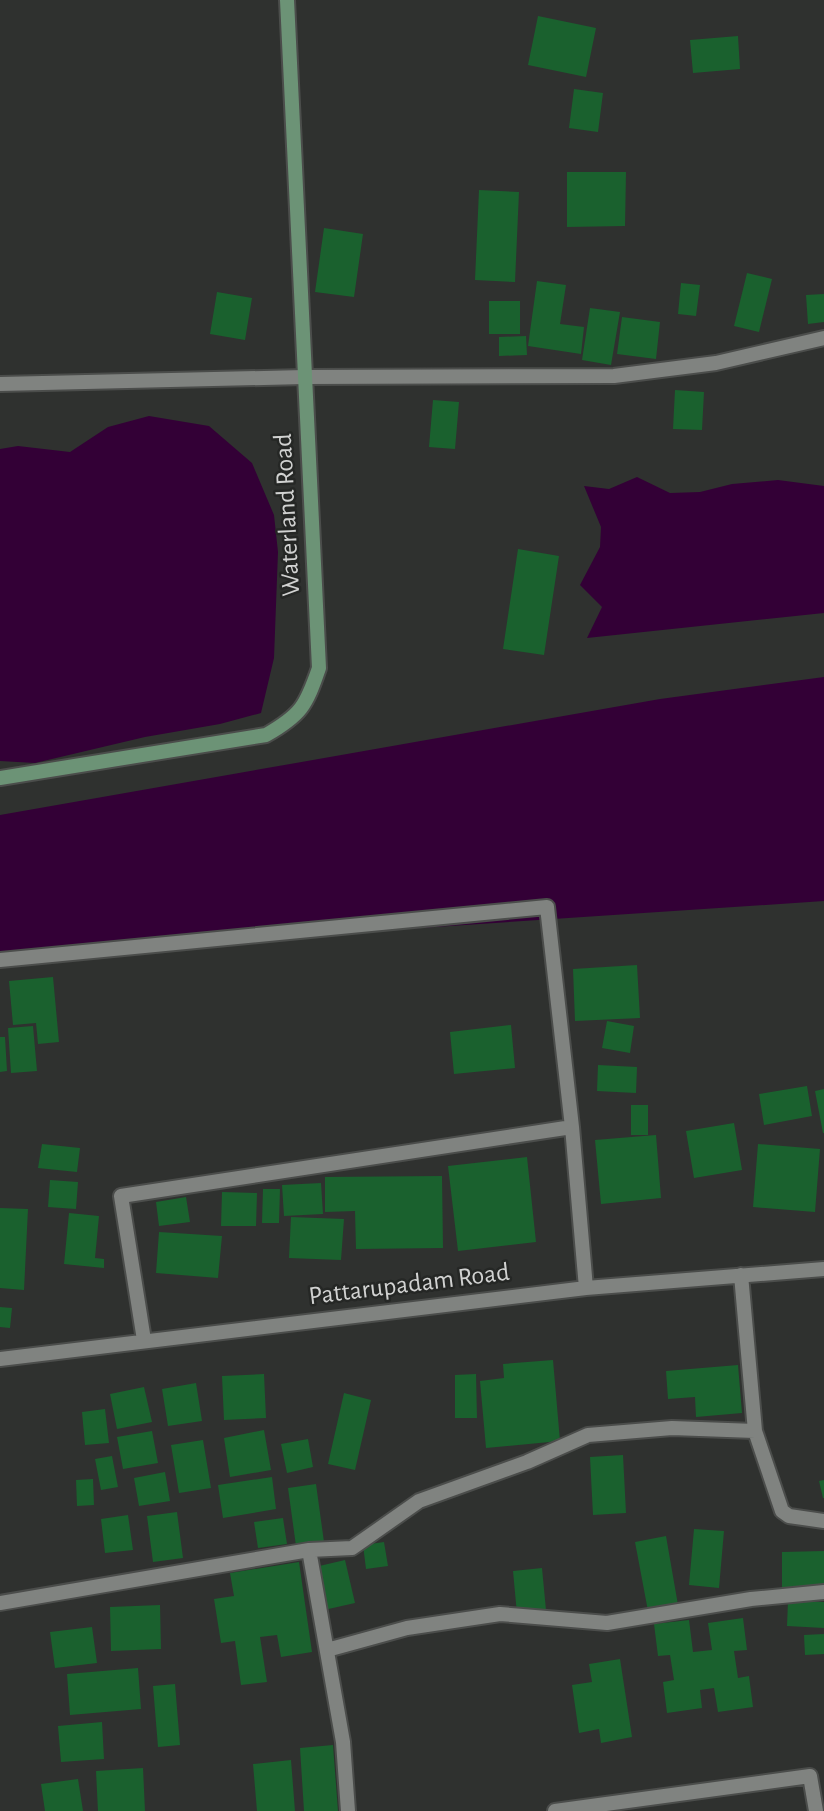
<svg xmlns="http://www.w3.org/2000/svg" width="824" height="1811" font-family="'Alegreya Sans',sans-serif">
<rect width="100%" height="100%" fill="#2f312f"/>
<path fill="#330036" d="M149,416L209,426L252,463L274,515L278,552L274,658L261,713L220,724L145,737L35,763L0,761V449L18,446L70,452L108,427Z
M637,477L670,493L700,492L732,484L778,480L824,486V613L587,638L602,607L580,585L600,547L601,527L584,486L609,489Z
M824,677V901L0,956V815L660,699Z"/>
<path fill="#1a612e" d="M538,16L596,28L586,77L528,65Z
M738,36L740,69L693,73L690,40Z
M574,89L603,93L598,132L569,128Z
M567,172H626L625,226L567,227Z
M479,190L519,192L515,282L475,280Z
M324,228L363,234L354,297L315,292Z
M747,273L772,279L759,332L734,326Z
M537,281L566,285L560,324L584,327L581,354L528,346Z
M681,283L700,285L696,316L678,314Z
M217,292L252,298L245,340L210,334Z
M824,294V322L808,324L806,295Z
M489,301H520V334H489Z
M590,308L620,312L611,365L582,360Z
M622,317L660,322L656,359L617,354Z
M526,336L527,355L499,356V337Z
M675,390L704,392L702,430L673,429Z
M433,400L459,402L455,449L429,447Z
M518,549L559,556L544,655L503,649Z
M637,965L640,1018L575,1021L573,969Z
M53,977L59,1042L38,1044L36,1023L13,1025L9,981Z
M607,1021L634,1026L630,1053L602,1048Z
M511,1025L515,1068L454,1074L450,1032Z
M33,1026L37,1071L11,1073L8,1028Z
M0,1037H5L7,1071L0,1072Z
M598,1065L637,1067L636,1093L597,1091Z
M807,1086L812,1116L764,1125L759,1094Z
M824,1089V1133H823L815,1091Z
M631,1105H648V1135H631Z
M734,1123L742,1170L694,1178L686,1131Z
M656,1135L661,1198L601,1204L595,1140Z
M42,1144L80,1148L77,1172L38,1168Z
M758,1144L820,1149L815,1212L753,1207Z
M527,1157L536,1242L458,1251L448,1166Z
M442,1176L443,1248L356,1249L355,1211L325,1212V1177Z
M50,1180L78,1182L76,1209L48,1207Z
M321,1183L323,1214L284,1216L282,1185Z
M263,1189H280L279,1223H262Z
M222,1192L257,1193L256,1226H221Z
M186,1197L190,1222L159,1226L156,1202Z
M0,1208L28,1209L24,1290L0,1288Z
M69,1213L99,1216L95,1258L104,1259V1268L64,1264Z
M291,1217L344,1219L341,1260L289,1258Z
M159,1232L222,1236L218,1278L156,1273Z
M0,1307L12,1308L10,1328L0,1327Z
M553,1360L560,1441L486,1448L480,1381L504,1378L503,1364Z
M738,1365L742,1413L696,1417L695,1397L668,1399L666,1371Z
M264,1374L266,1418L224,1420L222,1376Z
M476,1374L477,1418H455V1375Z
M196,1383L202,1421L168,1426L162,1389Z
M144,1387L152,1422L117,1429L110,1394Z
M344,1393L371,1400L355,1470L328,1464Z
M105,1409L109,1443L85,1445L82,1412Z
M264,1430L271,1470L230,1477L224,1438Z
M152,1431L158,1463L123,1469L117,1437Z
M308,1439L313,1467L287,1473L281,1444Z
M203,1440L211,1488L179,1493L171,1445Z
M623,1455L626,1513L593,1515L590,1457Z
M112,1456L118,1487L101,1490L95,1459Z
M165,1472L170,1501L139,1506L134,1478Z
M272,1477L276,1509L223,1518L218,1485Z
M93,1479L94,1505L77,1506L76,1480Z
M824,1480V1498H823L819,1481Z
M316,1484L324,1542L296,1546L288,1488Z
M177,1512L183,1558L153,1562L147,1516Z
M128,1515L133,1550L105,1553L101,1519Z
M283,1518L287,1544L258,1548L254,1522Z
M694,1529L724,1531L719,1588L689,1585Z
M666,1536L678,1605L648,1611L635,1542Z
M384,1542L388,1566L366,1569L363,1545Z
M824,1551V1587L782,1588V1552Z
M345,1560L355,1603L324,1610L315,1567Z
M299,1562L312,1652L281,1657L277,1635L260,1637L267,1682L241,1685L235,1641L221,1643L214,1599L234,1596L230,1573Z
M542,1568L546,1610L517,1614L513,1571Z
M788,1601L824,1602V1628L787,1626Z
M160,1605L161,1649L111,1651L110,1607Z
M743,1618L747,1650L734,1651L738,1678L749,1676L753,1707L718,1712L714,1688L700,1690L702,1708L667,1713L663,1682L674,1680L670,1655L658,1656L654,1624L689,1620L693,1652L712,1650L708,1623Z
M92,1627L97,1663L55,1668L50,1632Z
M824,1634V1654L805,1655L804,1635Z
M620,1659L632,1737L601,1743L599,1729L579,1733L572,1685L592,1682L589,1664Z
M138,1668L141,1709L70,1715L67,1674Z
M175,1684L180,1745L158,1747L153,1686Z
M102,1722L104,1759L61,1762L58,1726Z
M333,1745L338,1811H304L300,1748Z
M291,1760L295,1811H257L253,1764Z
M143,1768L145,1811H98L96,1771Z
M78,1779L83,1811H45L41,1784Z"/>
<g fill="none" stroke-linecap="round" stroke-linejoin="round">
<defs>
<path id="minor" d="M0,384L304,377L614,376L716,363L824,338
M0,960L547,907L572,1127L586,1288
M741,1275L755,1431L782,1511L789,1516L824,1521
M144,1340L121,1196L572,1127
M0,1359L586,1288L824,1269
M309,1550L352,1548L419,1501L527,1462L588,1435L672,1428L755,1431
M0,1603L309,1550L343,1742L348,1811
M327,1650L407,1628L500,1614L607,1623L751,1599L824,1592
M555,1811L810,1776L816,1811"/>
<path id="secondary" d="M0,778L266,735C301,715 306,706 319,668L287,0"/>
</defs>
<use href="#minor" stroke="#4b4d4b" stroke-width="18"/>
<use href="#secondary" stroke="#4b4d4b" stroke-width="18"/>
<use href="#minor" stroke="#808380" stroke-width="14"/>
<use href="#secondary" stroke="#6c9376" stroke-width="14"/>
</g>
<g text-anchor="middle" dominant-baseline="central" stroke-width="5" stroke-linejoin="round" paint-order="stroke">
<g font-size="26" fill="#d1d2d1" stroke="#252725">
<text transform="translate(287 515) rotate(-93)">Waterland Road</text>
<text transform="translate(409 1284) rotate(-7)">Pattarupadam Road</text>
</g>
</g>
</svg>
